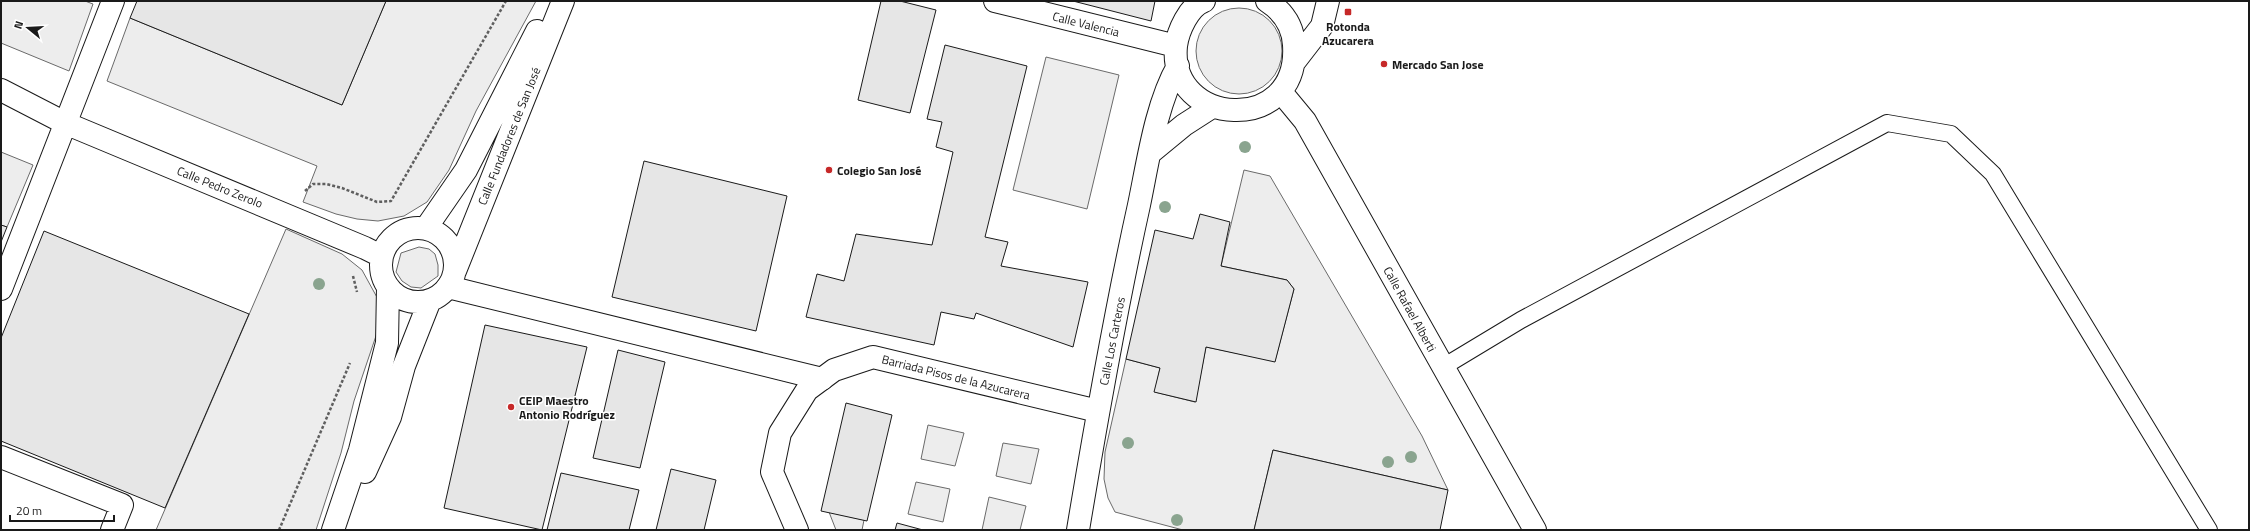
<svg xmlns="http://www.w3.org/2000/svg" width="2250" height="531" font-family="'Titillium Web',sans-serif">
<rect width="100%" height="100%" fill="#fff"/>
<path fill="#ededed" stroke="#6a6a6a" d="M1,1H85L93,4L69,71L1,43Z
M386,1H536L476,111L449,170L427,202L404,216L378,221L357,219L336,214L303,202L317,166L107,81L130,18L342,105Z
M1196 51a43 43 0 1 1 86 0a43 43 0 1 1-86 0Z
M1046,57L1119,75L1087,209L1013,190Z
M1,152L33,165L7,227L1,225Z
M1244,170L1270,176L1422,436L1448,490L1273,450L1254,530H1183L1115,512L1108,498L1104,479L1105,452L1126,359L1160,368L1155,392L1195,402L1206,347L1275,361L1294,289L1287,280L1221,266Z
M286,229L342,254L362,270L379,301L381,321L354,401L341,453L316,530H156Z
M419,247L429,249L435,254L438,265V276L421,288L411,287L402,281L396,272L401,253Z
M928,425L964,433L955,466L921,459Z
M1003,443L1039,449L1031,484L996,476Z
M916,482L950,489L943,522L908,514Z
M989,497L1026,506L1020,530H982Z
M829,512L864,520L862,530H836Z"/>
<path fill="#e6e6e6" stroke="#1a1a1a" d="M137,1H386L342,105L130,18Z
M881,1H900L936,10L910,113L858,100Z
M1073,1H1155L1151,21Z
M945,45L1027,66L985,237L1008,242L1001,266L1088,282L1073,347L976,313L974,319L941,312L934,345L806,317L817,274L844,281L856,234L932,245L953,152L936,147L942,122L927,119Z
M644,161L787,196L756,331L612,297Z
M1200,214L1230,222L1221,266L1287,280L1294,289L1275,362L1206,347L1196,402L1154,392L1160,368L1126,359L1155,230L1193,239Z
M1,225L7,227L1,242Z
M44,231L249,314L165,508L1,441V338Z
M485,325L587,347L542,530L444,508Z
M618,350L665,362L640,468L593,458Z
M846,403L892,415L867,521L821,511Z
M1273,450L1448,490L1440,530H1254Z
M671,469L716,480L704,530H656Z
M561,473L639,490L629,530H547Z
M897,523L923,530H895Z"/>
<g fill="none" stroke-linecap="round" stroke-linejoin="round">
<defs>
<path id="service" d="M1443,367L1521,320L1887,123L1951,134L1993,174L2209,530"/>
<path id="pedestrian" d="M448,287L822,379"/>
<path id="minor" d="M995,1L1176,46
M1204,1C1189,6 1178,31 1176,46C1168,127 1300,136 1294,45C1293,26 1284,12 1267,1
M1295,61L1322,26L1328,1
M1,90L65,123L365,248L381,256
M1281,92L1305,121L1535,530
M1150,153L1184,125L1212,107
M381 265a37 37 0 1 1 74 0a37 37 0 1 1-74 0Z
M426,228L466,170L537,31
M455,271L563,1
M1,289L113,1
M1,457L122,505L112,530
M365,472L390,417L404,366L430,300
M333,530L360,450L387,343L388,287
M797,530L772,472L780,433L807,390L834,370L873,357L1098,411
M1078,530C1096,422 1115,313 1139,205C1148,162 1156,104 1178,66"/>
</defs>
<use href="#service" stroke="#1a1a1a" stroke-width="18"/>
<use href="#pedestrian" stroke="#1a1a1a" stroke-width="24"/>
<use href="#minor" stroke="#1a1a1a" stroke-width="24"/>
<path stroke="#5f5f5f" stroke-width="2.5" stroke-dasharray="3 2" stroke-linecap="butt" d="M305,191L313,184H326L342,188L377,202L391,201L506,1
M353,276L357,292
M279,530L350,363"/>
<use href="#service" stroke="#fff" stroke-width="16"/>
<use href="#pedestrian" stroke="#fff" stroke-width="22"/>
<use href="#minor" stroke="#fff" stroke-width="22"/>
</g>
<g fill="#8aa48f">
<circle cx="1245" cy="147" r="6"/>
<circle cx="1165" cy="207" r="6"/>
<circle cx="319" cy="284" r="6"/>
<circle cx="1128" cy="443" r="6"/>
<circle cx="1411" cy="457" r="6"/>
<circle cx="1388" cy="462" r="6"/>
<circle cx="1177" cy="520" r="6"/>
</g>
<g fill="#c62828" stroke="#fff" stroke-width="1.5">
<rect x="1344" y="8" width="8" height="8" rx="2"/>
<circle cx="1384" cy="64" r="4"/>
<circle cx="829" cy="170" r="4"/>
<circle cx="511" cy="407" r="4"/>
</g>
<g text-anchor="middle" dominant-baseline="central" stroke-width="3" stroke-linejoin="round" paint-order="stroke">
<g font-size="12" fill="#1a1a1a" stroke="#fff">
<text transform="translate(1086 24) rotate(14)">Calle Valencia</text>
<text transform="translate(509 136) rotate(-68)">Calle Fundadores de San José</text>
<text transform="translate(220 187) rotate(22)">Calle Pedro Zerolo</text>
<text transform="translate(1410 309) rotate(61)">Calle Rafael Alberti</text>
<text transform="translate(1112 341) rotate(-79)">Calle Los Carteros</text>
<text transform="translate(956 377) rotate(14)">Barriada Pisos de la Azucarera</text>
</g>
<g font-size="12" font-weight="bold" fill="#1a1a1a" stroke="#fff" text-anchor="start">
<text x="1348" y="26" text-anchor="middle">Rotonda<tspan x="1348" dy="14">Azucarera</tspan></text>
<text x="1392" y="64">Mercado San Jose</text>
<text x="837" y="170">Colegio San José</text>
<text x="519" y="400">CEIP Maestro<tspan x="519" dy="14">Antonio Rodríguez</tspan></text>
</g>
</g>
<rect width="2250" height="531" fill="none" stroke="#1a1a1a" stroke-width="4"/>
<g transform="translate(28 28) rotate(288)" stroke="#ffffff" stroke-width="3" paint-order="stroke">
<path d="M0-3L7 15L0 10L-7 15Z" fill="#1a1a1a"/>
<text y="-6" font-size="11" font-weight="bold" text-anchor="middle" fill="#1a1a1a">N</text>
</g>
<path d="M10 515v6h104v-6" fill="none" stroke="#1a1a1a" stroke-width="2"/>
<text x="16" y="515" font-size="12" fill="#1a1a1a" stroke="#ffffff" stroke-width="3" paint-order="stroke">20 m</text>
</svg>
